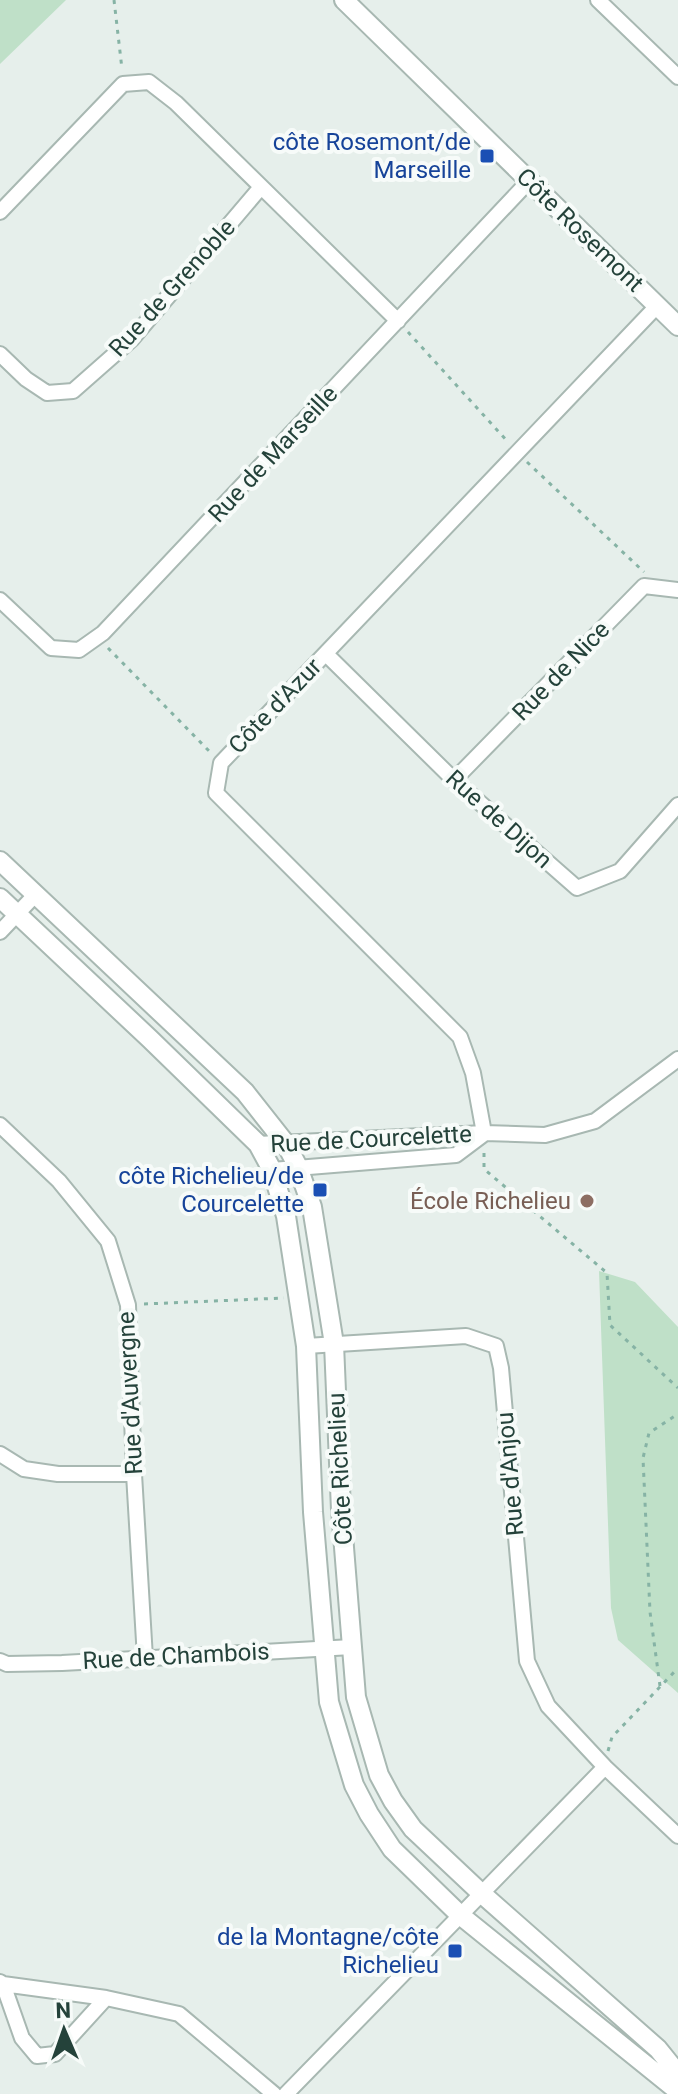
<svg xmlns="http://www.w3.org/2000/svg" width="678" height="2094" font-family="Roboto,sans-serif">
<rect width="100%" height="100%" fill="#e6efeb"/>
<path fill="#bfe0c8" d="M0,0H66L0,64Z
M599,1271L635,1282L678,1327V1693L618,1640L611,1608Z"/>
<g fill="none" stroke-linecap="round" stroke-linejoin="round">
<defs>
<path id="minor" d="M598,0L678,77
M0,212L123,84L149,82L176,103L398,321
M0,354L26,379L47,393L73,391L132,339L261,187
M0,600L51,648L79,650L103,633L529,181
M326,654L454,780L577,888L620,871L678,805
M454,780L644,586L678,590
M0,932L36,894
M0,1125L59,1181L108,1241L128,1305L134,1474L145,1658
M484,1133L473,1073L460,1037L216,793L221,763L657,306
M258,1144L484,1133L545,1135L595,1121L678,1059
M272,1170L456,1155L484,1134
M306,1346L466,1336L496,1346L501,1368L527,1661L548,1706L605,1767L678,1836
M0,1454L24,1469L58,1474H134
M0,1661L7,1664L62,1663L352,1647
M0,1982L3,1984L22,2038L37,2056L55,2054L106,1998
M3,1984L106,1998L179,2014L274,2094
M286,2094L605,1767"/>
<path id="tertiary" d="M344,0L678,326
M0,861L245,1092L286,1144L298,1167L312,1207L334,1344L341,1510L356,1697L379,1775L393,1801L413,1829L481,1893L658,2049L678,2074
M0,898L150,1039L258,1144L272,1170L286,1216L306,1346L313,1512L329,1702L354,1785L369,1814L392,1849L460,1915L678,2091"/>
</defs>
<use href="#minor" stroke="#a8b8b2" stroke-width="18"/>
<use href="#tertiary" stroke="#a8b8b2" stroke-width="22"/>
<path stroke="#86b3a5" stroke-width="3" stroke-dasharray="4 6" stroke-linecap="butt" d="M114,0L122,69
M408,332L508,442
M527,462L644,572
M108,648L212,754
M484,1153V1169L607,1273L610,1325L678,1388
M144,1304L284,1298
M660,1686L650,1612L643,1458L649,1433L678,1414
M608,1751L612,1737L678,1668"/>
<use href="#minor" stroke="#fff" stroke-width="14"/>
<use href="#tertiary" stroke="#fff" stroke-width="18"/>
</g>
<g fill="#1a4fb4" stroke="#f7fbf9" stroke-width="3">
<rect x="479" y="148" width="16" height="16" rx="4"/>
<rect x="312" y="1182" width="16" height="16" rx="4"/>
<rect x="447" y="1943" width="16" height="16" rx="4"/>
</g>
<circle fill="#8d6e63" stroke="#f7fbf9" stroke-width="3" cx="587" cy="1201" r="8"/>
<g text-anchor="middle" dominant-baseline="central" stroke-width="8" stroke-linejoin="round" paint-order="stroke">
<g font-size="24" fill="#164399" stroke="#f7fbf9" text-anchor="end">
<text x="471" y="142">côte Rosemont/de<tspan x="471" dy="28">Marseille</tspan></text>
<text x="304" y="1176">côte Richelieu/de<tspan x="304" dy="28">Courcelette</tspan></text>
<text x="439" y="1937">de la Montagne/côte<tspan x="439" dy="28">Richelieu</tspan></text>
</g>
<g font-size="24" fill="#24423a" stroke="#f7fbf9">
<text transform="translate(580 230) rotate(44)">Côte Rosemont</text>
<text transform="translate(172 288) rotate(-48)">Rue de Grenoble</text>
<text transform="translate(273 454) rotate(-47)">Rue de Marseille</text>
<text transform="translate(561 671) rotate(-46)">Rue de Nice</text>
<text transform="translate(275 706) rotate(-46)">Côte d'Azur</text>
<text transform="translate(499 819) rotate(42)">Rue de Dijon</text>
<text transform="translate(371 1139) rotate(-3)">Rue de Courcelette</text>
<text transform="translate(130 1393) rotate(-93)">Rue d'Auvergne</text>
<text transform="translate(340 1469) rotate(-93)">Côte Richelieu</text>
<text transform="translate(510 1474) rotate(-95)">Rue d'Anjou</text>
<text transform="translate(176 1656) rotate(-3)">Rue de Chambois</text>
</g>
<g font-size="24" fill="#785e54" stroke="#f7fbf9" text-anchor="end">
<text x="571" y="1201">École Richelieu</text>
</g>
</g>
<g transform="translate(64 2030) rotate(358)" stroke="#f7fbf9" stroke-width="6" paint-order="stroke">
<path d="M0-6L14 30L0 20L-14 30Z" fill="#24423a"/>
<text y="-12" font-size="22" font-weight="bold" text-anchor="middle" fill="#24423a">N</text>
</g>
</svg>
